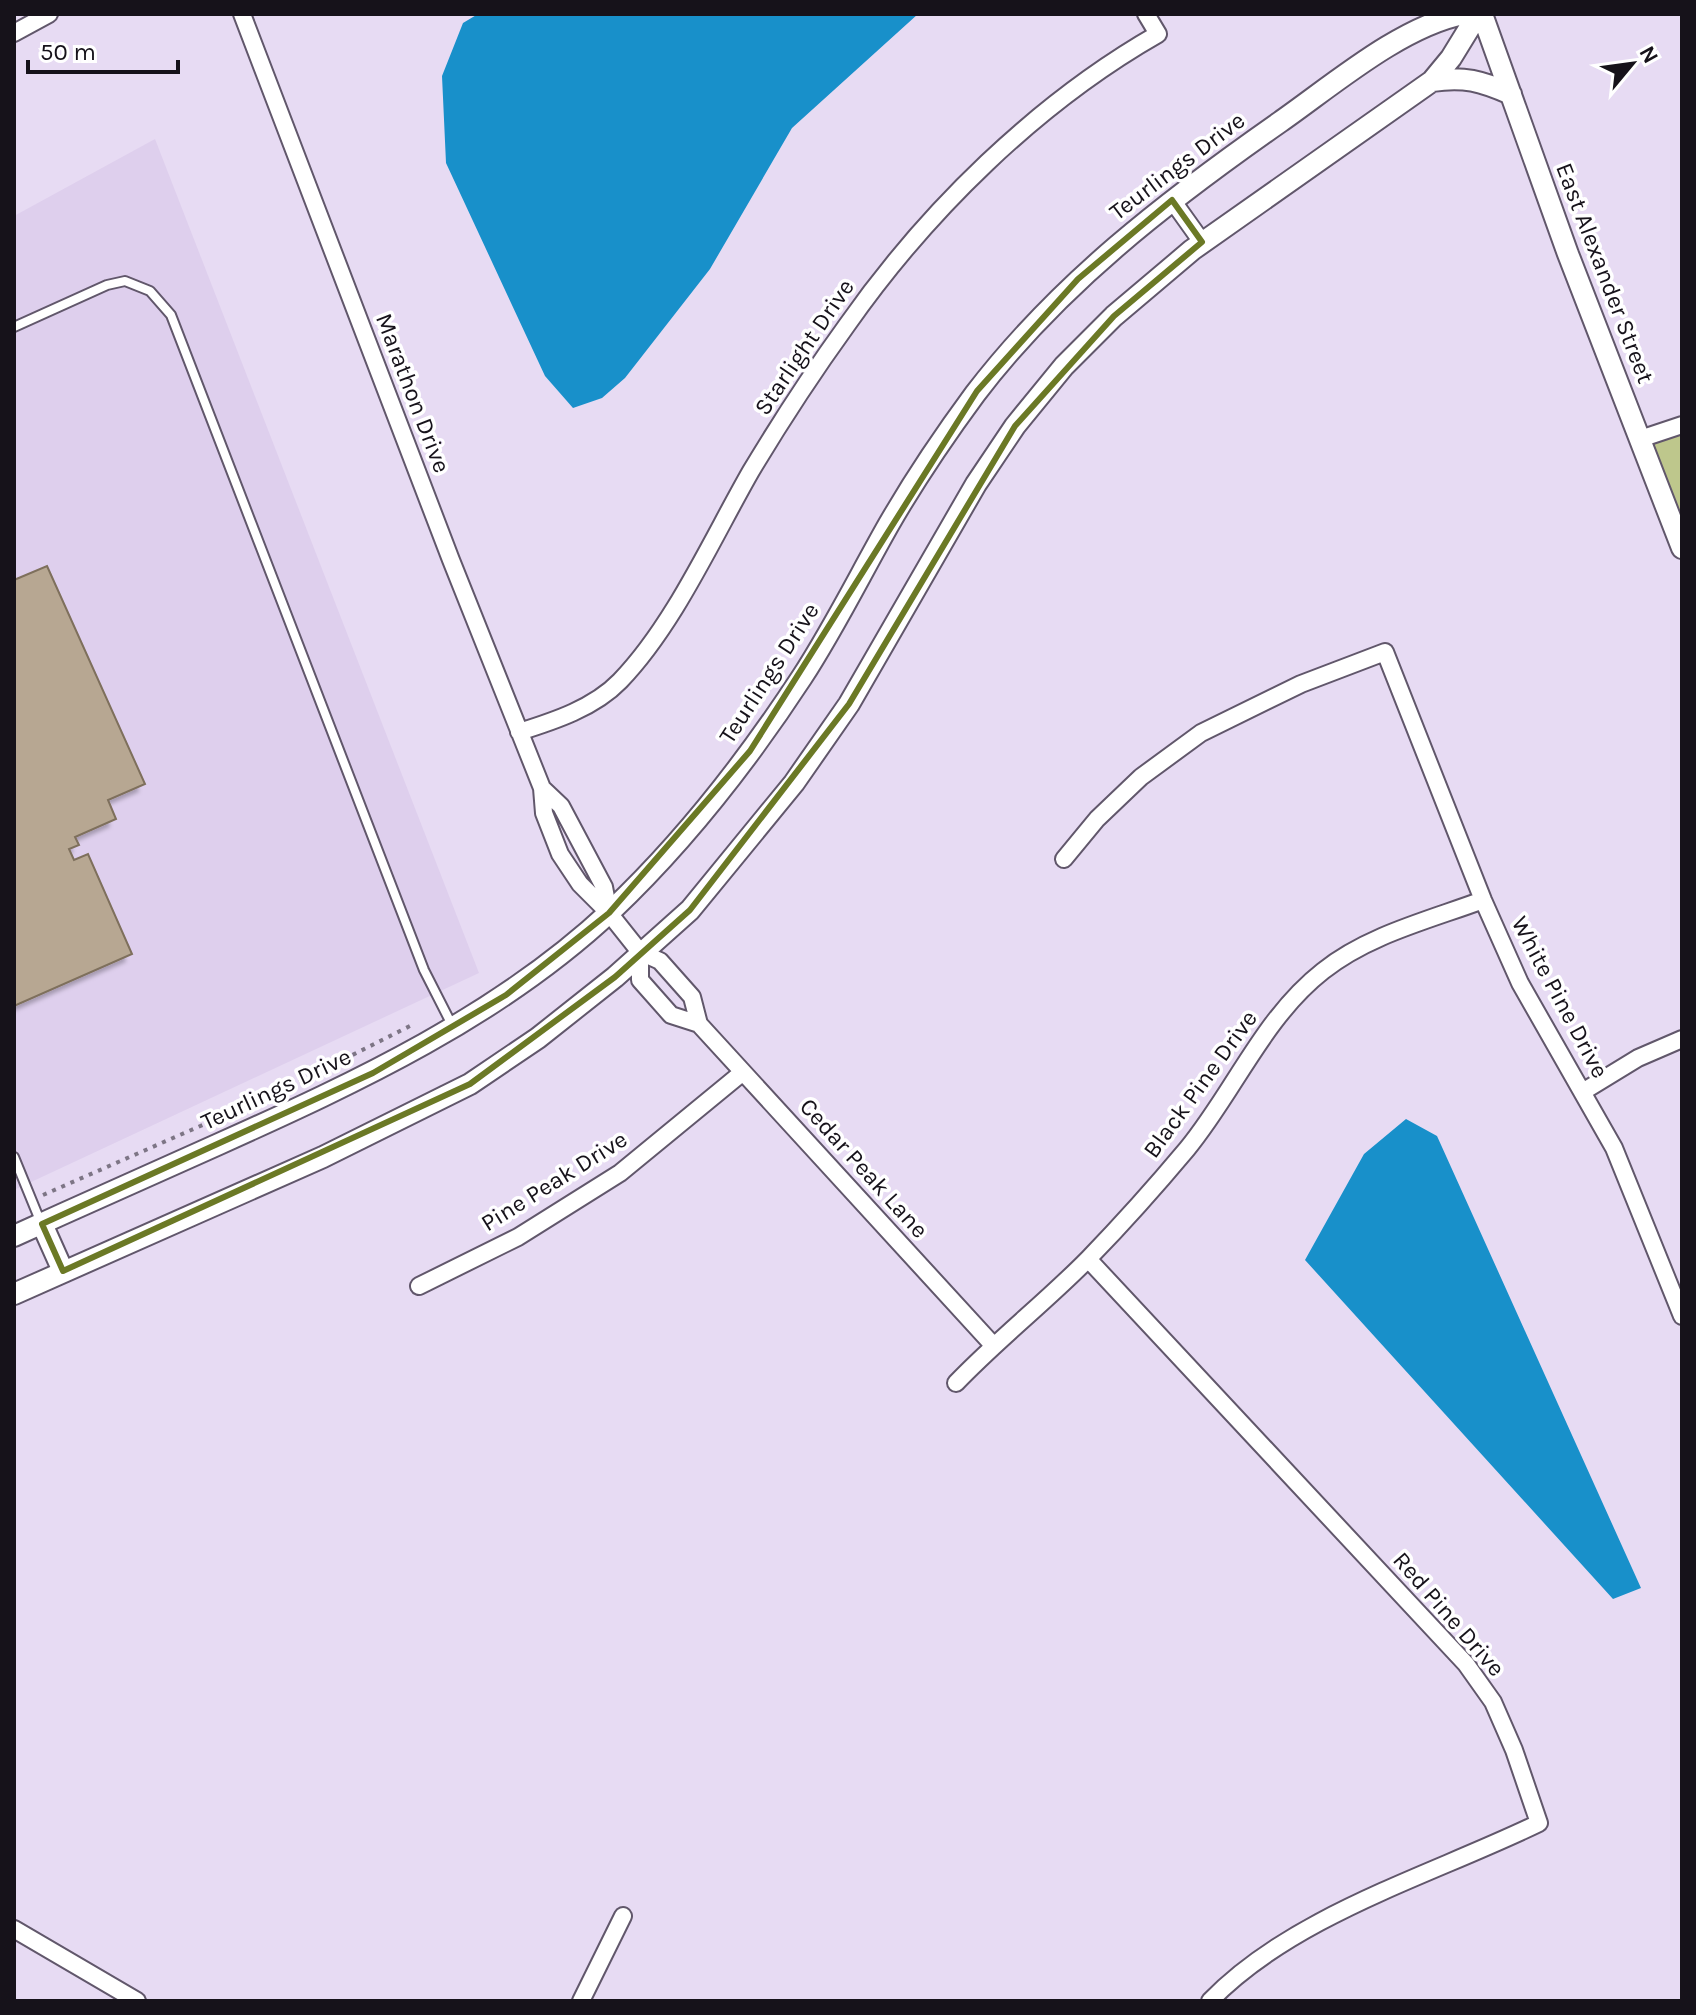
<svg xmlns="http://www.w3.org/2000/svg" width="1696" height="2015" font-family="Karla,sans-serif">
<defs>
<filter id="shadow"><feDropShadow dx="-7" dy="7" stdDeviation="2" flood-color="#0004"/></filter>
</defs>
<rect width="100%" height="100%" fill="#e7dbf3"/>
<path fill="#decfed" d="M155,139L479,973L14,1190V216Z"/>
<path fill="#bec78c" d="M1682,424V545L1640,439Z"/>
<path fill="#1890ca" d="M478,14H918L792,128L710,269L625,378L602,398L573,408L545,376L446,163L442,76L463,23Z
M1406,1119L1437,1136L1641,1588L1613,1599L1305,1260L1364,1154Z"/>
<path fill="#b7a792" stroke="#7e6f5c" stroke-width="2" filter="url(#shadow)" d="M47,566L145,784L108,800L116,819L75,837L79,845L69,849L74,860L88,854L132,954L14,1006V580Z"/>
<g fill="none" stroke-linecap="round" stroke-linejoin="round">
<defs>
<path id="service" d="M14,327L107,285L125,281L150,291L171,315L424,970L452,1025
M14,1157L41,1223"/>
<path id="minor" d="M242,14L451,560L542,788L544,813L560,854L580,884L609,913L640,952L660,961L692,997L699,1024
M14,33L49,14
M1172,200L1202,242
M1640,439L1682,425
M519,732C554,721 594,708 620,681C674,625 712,539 751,471C781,421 813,372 847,325C927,211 1037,103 1158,34L1146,14
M542,788L561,806L604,887L609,913
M1064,859L1097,819L1141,777L1201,733L1301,684L1385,652L1483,900L1520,983L1614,1148L1682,1316
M640,952V980L671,1015L699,1024L993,1345
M1584,1091L1638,1058L1682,1039
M1088,1259L1466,1664L1493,1702L1514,1750L1539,1823C1432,1875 1293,1915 1210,2001
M419,1286L518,1237L620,1173L743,1072
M956,1383C998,1339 1047,1301 1089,1258C1123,1223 1156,1186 1187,1149C1234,1092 1263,1018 1323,971C1368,935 1429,920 1483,900
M14,1929L137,2001
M581,2001L623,1916"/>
<path id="tertiary" d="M1482,14L1568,254L1682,548
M1432,81C1464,76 1481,81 1511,94
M42,1224L63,1271
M14,1236C82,1205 150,1175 219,1144C357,1082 499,1016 611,911C684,842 747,761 802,677C834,628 860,575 889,524C915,479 944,436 975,394C1059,284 1167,201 1280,122C1333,85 1400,27 1463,14
M14,1294L323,1157L470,1084L538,1038L615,977L690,910L794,783L849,704L976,484L1015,426L1064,366L1114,316L1192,250L1432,81L1451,58L1478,14"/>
</defs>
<use href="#service" stroke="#61576b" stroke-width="12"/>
<use href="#minor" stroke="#61576b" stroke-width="20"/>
<use href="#tertiary" stroke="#61576b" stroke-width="24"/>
<path stroke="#7d7585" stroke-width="4" stroke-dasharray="4 6" stroke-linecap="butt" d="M43,1195L287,1088L412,1025"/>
<use href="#service" stroke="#fff" stroke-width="8"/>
<use href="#minor" stroke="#fff" stroke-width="16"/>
<use href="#tertiary" stroke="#fff" stroke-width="20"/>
</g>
<path fill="none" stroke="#6b7925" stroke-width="6" stroke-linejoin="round" d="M1172,200L1202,242L1114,316L1015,426L849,704L690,910L615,977L470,1084L63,1271L42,1224L373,1073L506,995L609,913L750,751L977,391L1078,279Z"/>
<g text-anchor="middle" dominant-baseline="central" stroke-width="7" stroke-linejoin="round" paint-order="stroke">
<g font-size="24" fill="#16121a" stroke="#fff">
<text transform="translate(1177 166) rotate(-37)">Teurlings Drive</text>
<text transform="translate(1605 273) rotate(69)">East Alexander Street</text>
<text transform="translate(804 347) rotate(-56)">Starlight Drive</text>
<text transform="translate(413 393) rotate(69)">Marathon Drive</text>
<text transform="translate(769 673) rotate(-57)">Teurlings Drive</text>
<text transform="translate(1560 997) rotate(62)">White Pine Drive</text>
<text transform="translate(1200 1084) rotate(-54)">Black Pine Drive</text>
<text transform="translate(276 1089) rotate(-25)">Teurlings Drive</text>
<text transform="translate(864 1168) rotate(48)">Cedar Peak Lane</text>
<text transform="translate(554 1181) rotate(-32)">Pine Peak Drive</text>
<text transform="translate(1449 1614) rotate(49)">Red Pine Drive</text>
</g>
</g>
<rect width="1696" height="2015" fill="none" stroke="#16121a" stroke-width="32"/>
<g transform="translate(1632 64) rotate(61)" stroke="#ffffff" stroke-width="6" paint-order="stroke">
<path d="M0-6L14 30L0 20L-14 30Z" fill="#16121a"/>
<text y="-12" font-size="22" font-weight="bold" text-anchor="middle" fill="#16121a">N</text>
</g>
<path d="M28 60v12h150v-12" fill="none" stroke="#16121a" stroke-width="4"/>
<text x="40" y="60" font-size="24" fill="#16121a" stroke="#ffffff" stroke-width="6" paint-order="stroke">50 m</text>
</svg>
